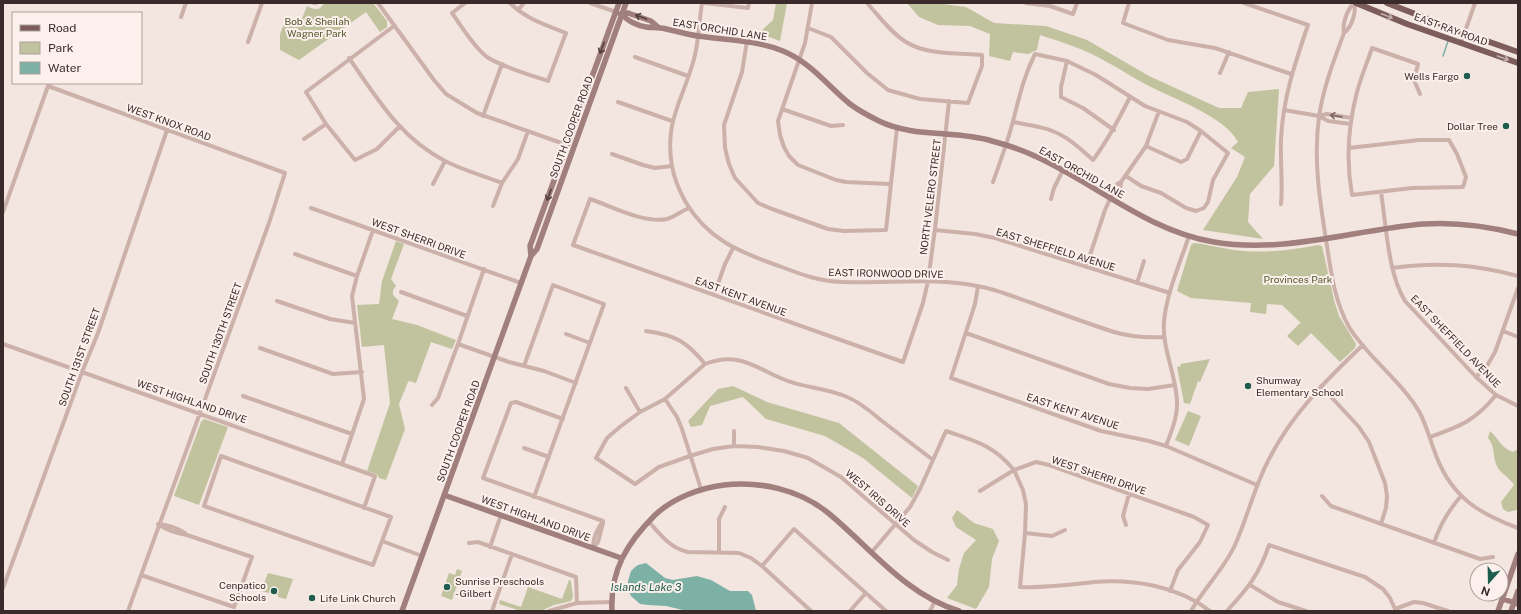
<svg xmlns="http://www.w3.org/2000/svg" width="1521" height="614" font-family="'Public Sans',sans-serif">
<rect width="100%" height="100%" fill="#f3e5df"/>
<path fill="#c0c39e" d="M324,3H373L387,21V27L380,32L366,12L299,60L280,50V34L285,21L299,26L307,6C314,10 320,11 324,3Z
M776,3H787L780,41L759,33L773,20Z
M907,3H935L966,7L994,23L1046,26L1087,40L1149,76L1219,108H1241L1248,92L1279,89L1274,166L1250,194L1248,222L1263,239L1203,230L1237,177L1245,157L1231,148L1238,142C1226,117 1172,98 1147,85C1133,78 1119,68 1105,61C1084,49 1062,42 1040,35L1037,50L1028,54L1013,52L1010,61L989,56L990,34L970,26L938,25L919,17Z
M396,241L404,244L391,279L396,286L393,290V295L399,301L392,319L417,325L456,340L452,349L431,342L416,383L409,381L408,382L399,404L405,429L386,480L379,478L377,474L367,471L390,403L384,345L362,347L357,305L379,304L382,281Z
M1194,243C1205,244 1216,247 1228,249C1258,254 1288,251 1318,245L1322,246L1334,300L1339,316L1356,344L1355,348L1340,362L1311,333L1298,346L1287,336L1300,323L1302,324L1282,305L1267,304L1266,314L1250,312L1251,303L1191,298L1177,291L1191,245Z
M1210,359L1200,382L1198,381L1190,404L1184,403L1177,367L1181,366L1180,364Z
M733,386L767,402L839,423L918,486L912,498L863,458L825,436L766,419L743,397L710,406L702,425L691,427L688,421L718,389Z
M1188,411L1201,416L1189,446L1175,440Z
M204,419L228,427L199,505L174,496L201,422Z
M1490,431C1500,440 1501,448 1513,452L1518,449V508L1517,510L1508,512L1503,509L1501,502L1514,485C1510,478 1503,475 1498,468C1492,459 1496,447 1488,438Z
M957,510L974,523L993,529L999,541L992,559L989,587L976,609L947,598L957,585L959,569L964,553L976,540L956,527L952,518Z
M457,569L462,571L452,600L441,596L449,573L455,575Z
M268,573L293,579L286,599L278,597V595L261,591Z
M569,580L571,581L573,597L571,601L554,605L541,611H521L499,604L500,600L521,607L528,587L562,599Z"/>
<path fill="#7db1a6" d="M646,563L665,578L673,580L697,576L711,580L730,591H748L752,595L756,611H687L666,606L648,605L640,604L631,596L628,590V581L631,571L634,568L638,565Z"/>
<g fill="none" stroke-linecap="round" stroke-linejoin="round">
<path stroke="#7db1a6" stroke-width="1.5" d="M1443,56L1448,41"/>
<path stroke="#ccb1aa" stroke-width="4" d="M314,3H316
M378,3L434,80L446,94L477,113L567,145
M465,3L452,13C462,27 473,46 487,57C502,67 531,75 548,81L566,33C546,25 526,19 510,3
M590,3L616,12
M702,3C699,22 699,41 694,59C683,100 664,121 672,166C674,178 679,190 685,201C707,239 739,252 779,266C800,274 821,282 843,282C888,284 933,277 977,286C996,289 1014,297 1032,303C1059,313 1086,323 1114,332C1131,337 1146,338 1164,337
M705,3L748,8L749,3
M812,3L805,43L778,121L780,135L784,147L789,156L798,165L836,180L846,182L890,184
M1026,3L1050,6L1073,14L1077,3
M1129,3L1123,23L1168,40L1215,48L1291,74
M1244,3L1308,25C1295,63 1283,98 1281,139C1280,161 1283,182 1281,204
M1354,3C1347,10 1342,24 1344,33C1334,60 1323,88 1319,117C1313,160 1320,202 1327,246C1331,273 1335,302 1349,327C1368,358 1401,380 1420,413C1427,427 1431,443 1437,458C1453,498 1480,514 1518,528
M518,10L524,3
M181,17L186,3
M394,26L306,92L326,124L355,160L377,149L399,127
M808,28L831,37L867,73L888,90L920,99L968,103L982,66V55C959,53 926,55 906,42C891,33 879,16 867,3
M1344,33C1351,28 1357,12 1354,3
M747,41L742,72L724,125L725,148L729,164L735,178L758,203L772,209L828,229L844,231L886,230L897,128
M248,42L262,3
M1461,43L1475,3
M635,57L688,76
M349,58C377,98 400,138 445,161C463,170 484,176 502,183
M1067,61L1061,87V97L1083,108L1114,130
M1220,73L1229,52
M618,102L672,121
M782,109L831,126L843,125
M1284,110L1319,116L1328,121L1351,124
M483,116L502,64
M1319,116L1327,114L1352,118
M1013,122C1029,125 1047,127 1061,135C1073,141 1083,151 1093,160C1108,140 1119,119 1130,97
M304,139L326,124
M1146,146L1181,162L1187,159L1201,131
M1349,148L1419,140H1449L1457,154L1466,177L1463,187L1412,188L1352,195C1346,161 1348,126 1357,92C1361,77 1367,63 1372,48L1418,64L1414,80L1420,94
M612,154L643,165L655,168L672,166
M993,182C1000,162 1008,141 1013,121C1020,95 1023,78 1035,54L1067,61L1096,75L1145,106L1187,122L1201,131L1228,153L1213,180L1208,202L1204,208L1196,211L1186,208L1161,193L1141,186L1126,176
M433,184L445,161
M1381,192C1386,224 1388,274 1405,301L1476,377L1496,395L1518,406
M1111,198C1117,194 1121,190 1121,182L1146,146L1159,111
M1051,199L1054,188L1063,170
M493,206L502,183L518,159L528,131
M311,208L521,283
M689,208C682,211 674,217 667,219C645,224 611,206 590,199L573,245L903,362L923,303L928,281L935,229L949,101
M3,212L48,86L285,173L269,223L128,611
M935,230L975,234L995,238L1170,293
M295,254L357,276
M1086,267L1105,210L1117,184L1121,182
M1392,268C1438,262 1473,264 1518,276
M1137,283L1144,261
M978,286L975,304L951,378L1101,431L1149,441L1166,446L1257,485
M401,292L467,316
M714,295L725,264L733,248
M277,301L330,319L355,323
M646,331C676,335 687,342 705,364C740,351 755,368 785,380C805,388 827,388 847,397C860,402 871,412 882,421C899,434 916,447 933,460
M1503,331L1518,337
M966,333L1109,384L1130,388L1148,389L1175,385
M566,334L590,343
M3,344L375,476L364,508
M458,344L509,362L544,371L576,383
M260,348L333,374L362,372
M705,364L665,399L640,412L621,426L607,438L596,458L635,484L659,467L690,456L713,449L734,446L758,447L784,451L808,458L841,477L914,540L932,552L948,560
M524,366L553,285L604,304L534,497
M1476,377L1487,366L1495,352L1518,288
M1321,386L1359,427L1369,442L1385,483L1387,496L1386,508L1381,524
M626,388L640,412
M243,396L352,434
M665,399L677,417L682,429L701,489
M432,405L438,398L458,344L484,269
M563,419L516,402L511,403L483,478L603,521
M1430,437C1460,426 1475,421 1496,395
M734,446V431
M1166,446C1171,432 1178,417 1177,401C1176,374 1162,349 1164,322C1166,295 1180,263 1189,236
M524,448L549,457
M221,456L391,517L373,565L204,506Z
M342,464L364,399L352,296L357,276L373,230
M980,491L1014,470L1023,490L1026,504L1025,533L1020,587C1047,588 1068,585 1094,582C1134,579 1178,586 1210,611
M1322,496L1331,506L1480,559L1493,557
M649,522C661,535 670,548 688,552L739,553L751,558L762,566L811,611
M158,524C169,525 177,528 185,533
M1126,525L1123,516L1129,494
M1025,533L1052,536L1065,530
M382,541L422,556
M469,543L478,542L576,577L577,603
M1434,543C1440,524 1448,511 1461,496
M490,547L501,515
M593,548C593,537 597,530 603,521
M593,548L598,542L603,523
M719,552V519L725,507
M871,553L910,507L920,489L946,431C975,441 993,445 1014,470L1036,462L1049,465L1194,517L1208,525L1200,542L1178,570L1170,591
M762,566L794,529L886,611
M141,575L234,607L252,557L187,535C177,533 167,531 158,524
M1250,585L1278,602L1306,611
M3,588L82,372L98,333L167,130
M492,611L512,554
M549,611L577,603L612,602
M850,611L865,594
M930,611L935,601
M1191,611C1204,588 1224,569 1235,545C1247,518 1254,489 1267,463C1290,416 1326,380 1363,345
M1227,611C1248,588 1259,575 1269,545L1365,577L1383,589L1390,598L1395,609L1414,602L1423,603L1448,611"/>
<path stroke="#a07f7c" stroke-width="5.5" d="M620,14L628,13L651,21L658,27
M622,14C627,21 638,26 646,27C651,28 656,27 661,28C673,30 685,34 698,36C726,40 756,40 783,51C810,62 828,86 850,104C859,111 869,116 879,121C914,138 955,130 992,141C1007,145 1023,150 1037,157C1096,184 1148,231 1214,242C1284,254 1353,230 1423,224C1455,222 1487,226 1518,234
M531,256L530,246L619,3
M444,495L621,558
M1503,599L1518,604
M402,611L531,256L537,249L626,3
M612,611C610,570 627,543 655,515C673,498 700,488 724,485C759,481 798,489 827,512C869,546 904,594 959,611
M1498,611L1518,554
M1511,611L1518,591"/>
<path stroke="#7c5d5b" stroke-width="6" d="M1356,3L1407,24L1518,63
M1387,3L1464,33L1518,52"/>
</g>
<defs><path id="oneway-shaft" d="M-6 0H5M1.5-3L5.5 0L1.5 3" fill="none" stroke-width="1.6" stroke-linecap="round" stroke-linejoin="round"/></defs>
<g stroke="#c2aeab">
<use href="#oneway-shaft" transform="translate(1387 16) rotate(22)"/>
<use href="#oneway-shaft" transform="translate(1503 58) rotate(20)"/>
</g>
<g stroke="#54403e">
<use href="#oneway-shaft" transform="translate(641 17) rotate(-160)"/>
<use href="#oneway-shaft" transform="translate(602 48) rotate(111)"/>
<use href="#oneway-shaft" transform="translate(549 195) rotate(110)"/>
</g>
<use stroke="#7c6764" href="#oneway-shaft" transform="translate(1336 116) rotate(-172)"/>
<g fill="#1e5c50" stroke="#fbf0ec" stroke-width="1.5">
<circle cx="1467" cy="76" r="4"/>
<circle cx="1506" cy="126" r="4"/>
<circle cx="1248" cy="386" r="4"/>
<circle cx="447" cy="587" r="4"/>
<circle cx="274" cy="591" r="4"/>
<circle cx="312" cy="598" r="4"/>
</g>
<g text-anchor="middle" dominant-baseline="central" stroke-width="4" stroke-linejoin="round" paint-order="stroke">
<g font-size="10" fill="#54582d" stroke="#fbf0ec">
<text x="317" y="21">Bob &amp; Sheilah<tspan x="317" dy="12">Wagner Park</tspan></text>
<text x="1298" y="279">Provinces Park</text>
</g>
<g font-size="10" fill="#3a2b2a" stroke="#fbf0ec">
<text transform="translate(720 29) rotate(9)">EAST ORCHID LANE</text>
<text transform="translate(1451 29) rotate(20)">EAST RAY ROAD</text>
<text transform="translate(169 122) rotate(20)">WEST KNOX ROAD</text>
<text transform="translate(571 127) rotate(-70)">SOUTH COOPER ROAD</text>
<text transform="translate(1082 172) rotate(29)">EAST ORCHID LANE</text>
<text transform="translate(930 197) rotate(-83)">NORTH VELERO STREET</text>
<text transform="translate(419 238) rotate(20)">WEST SHERRI DRIVE</text>
<text transform="translate(1056 249) rotate(17)">EAST SHEFFIELD AVENUE</text>
<text transform="translate(886 273) rotate(1)">EAST IRONWOOD DRIVE</text>
<text transform="translate(741 296) rotate(20)">EAST KENT AVENUE</text>
<text transform="translate(220 333) rotate(-70)">SOUTH 130TH STREET</text>
<text transform="translate(1456 341) rotate(46)">EAST SHEFFIELD AVENUE</text>
<text transform="translate(79 357) rotate(-70)">SOUTH 131ST STREET</text>
<text transform="translate(192 401) rotate(19)">WEST HIGHLAND DRIVE</text>
<text transform="translate(1073 411) rotate(18)">EAST KENT AVENUE</text>
<text transform="translate(458 431) rotate(-70)">SOUTH COOPER ROAD</text>
<text transform="translate(1099 475) rotate(19)">WEST SHERRI DRIVE</text>
<text transform="translate(878 498) rotate(41)">WEST IRIS DRIVE</text>
<text transform="translate(536 518) rotate(20)">WEST HIGHLAND DRIVE</text>
</g>
<g font-size="10" fill="#3a2b2a" stroke="#fbf0ec" text-anchor="end">
<text x="1459" y="76">Wells Fargo</text>
<text x="1498" y="126">Dollar Tree</text>
<text x="1256" y="380" text-anchor="start">Shumway<tspan x="1256" dy="12">Elementary School</tspan></text>
<text x="455" y="581" text-anchor="start">Sunrise Preschools<tspan x="455" dy="12">- Gilbert</tspan></text>
<text x="266" y="585">Cenpatico<tspan x="266" dy="12">Schools</tspan></text>
<text x="320" y="598" text-anchor="start">Life Link Church</text>
</g>
<g font-size="11" font-style="italic" fill="#1e5c50" stroke="#fbf0ec">
<text x="646" y="587">Islands Lake 3</text>
</g>
</g>
<rect width="1521" height="614" fill="none" stroke="#3a2b2a" stroke-width="8"/>
<rect x="12" y="12" width="130" height="72" fill="#fbf0ec" stroke="#aea19e"/>
<rect x="20" y="25" width="20" height="6" fill="#7c5d5b" stroke="#aea19e"/>
<text x="48" y="32" font-size="12" fill="#3a2b2a">Road</text>
<rect x="20" y="42" width="20" height="12" fill="#c0c39e" stroke="#aea19e"/>
<text x="48" y="52" font-size="12" fill="#3a2b2a">Park</text>
<rect x="20" y="62" width="20" height="12" fill="#7db1a6" stroke="#aea19e"/>
<text x="48" y="72" font-size="12" fill="#3a2b2a">Water</text>
<g transform="translate(1489 582) rotate(200)"><circle r="19" fill="#fbf0ec" stroke="#aea19e"/>
<path d="M0-3L7 15L0 10L-7 15Z" fill="#1e5c50"/>
<text y="-6" font-size="11" font-weight="bold" text-anchor="middle" fill="#3a2b2a">N</text>
</g>
</svg>
